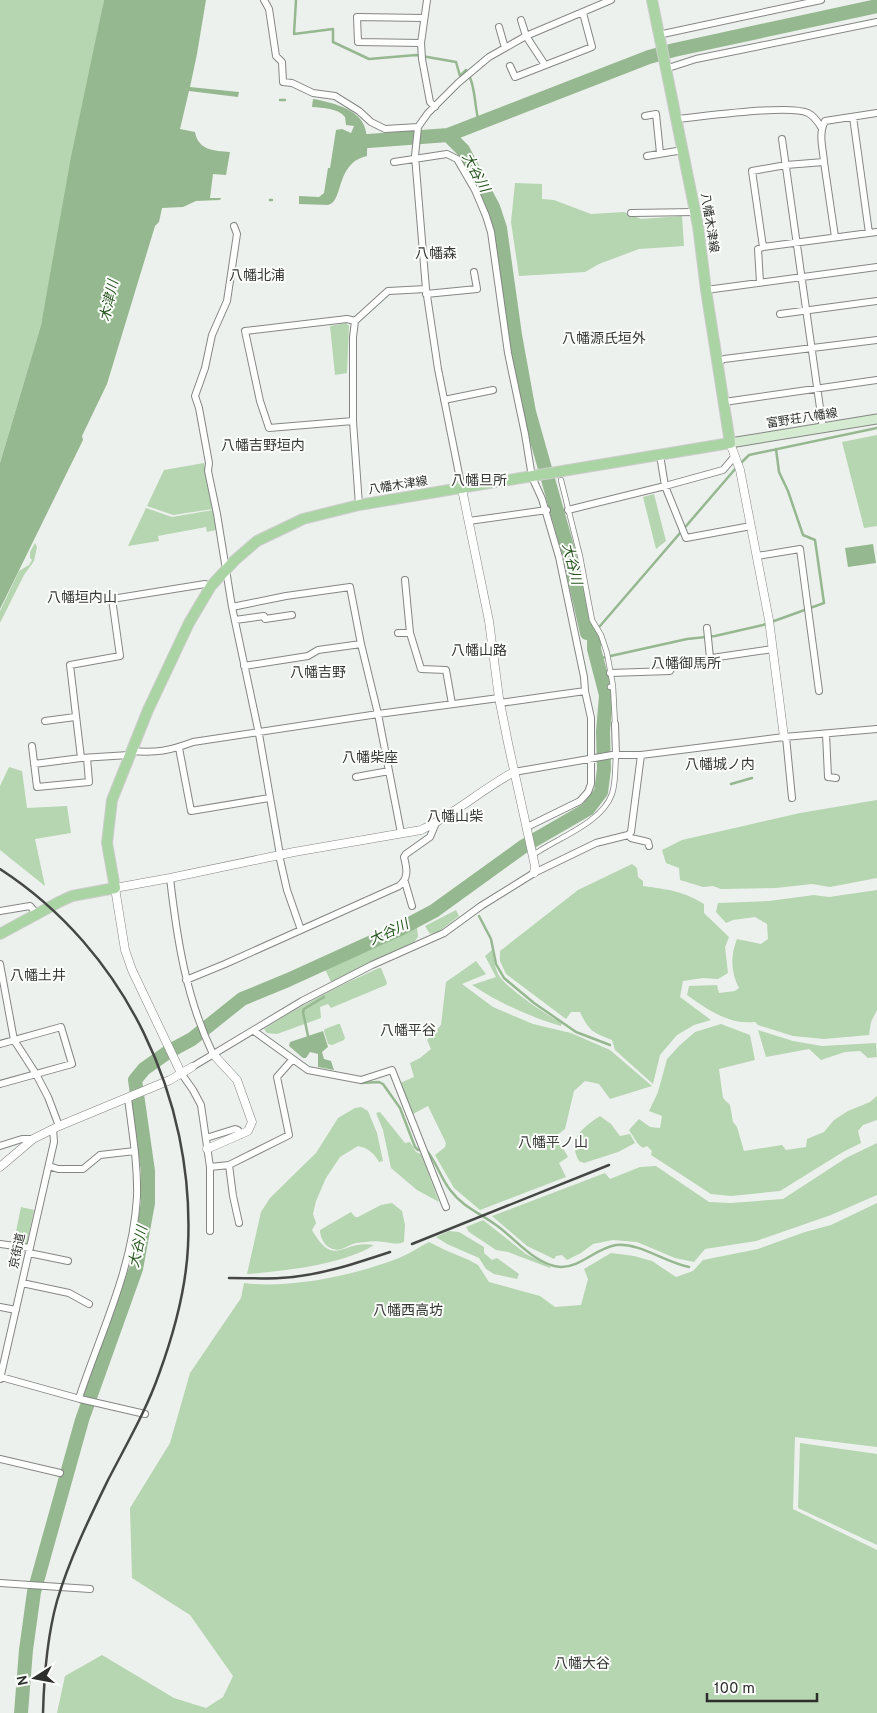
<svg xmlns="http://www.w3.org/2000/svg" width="877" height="1713" font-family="Overpass,'Noto Sans JP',sans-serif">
<rect width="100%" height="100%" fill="#edf1ed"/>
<path fill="#b6d5b1" d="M0,0H104L41,325L0,463Z
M515,183L542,184V199L554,200L591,214L624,212L641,219L682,216L684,246L639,249L599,264L585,272L519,276L511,222Z
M346,323L349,326L347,373L335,375L330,326Z
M877,435V526L864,528L842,442Z
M204,463L213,509L173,515L147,506L164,470Z
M654,494L666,541L656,549L643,497Z
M146,508L172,517L213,510L216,530L207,532L206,527L158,536L159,541L128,546Z
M35,543L37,547L34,561L24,575L0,623V611L19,571L29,565L32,560L30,558V552Z
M9,767L22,771L27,808L67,806L71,833L35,839L45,886L0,850V786Z
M877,800V878L830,887L812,884L776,888L721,889L713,886L703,887L680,880L679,868L666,863L662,850L682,840L800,813Z
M632,864L637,868L638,877L643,881V886C670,890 680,890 704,904V913L729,937L725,947L728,973L718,979L703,978L683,981L680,997L711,1020L694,1025L677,1035L660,1055L653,1084L615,1050L612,1040C592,1032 589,1031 580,1012H571L566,1019L506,974L500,961V951L578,890Z
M877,890V1010L871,1022L869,1035L824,1039L793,1036L758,1025L755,1022C728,1025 707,1009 687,995L689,986L717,985L719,993L735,991L739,988C731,973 730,956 737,939L761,944L768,939L767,924L755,917L733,920L726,923L716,912L718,903L769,901L814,895L829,897Z
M456,910L459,916L438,932L430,934L425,926Z
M417,926L418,937L414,942L331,982L325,969Z
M492,950C494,959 495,970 500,977C508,989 548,1016 562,1023L561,1026C528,1016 501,1004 472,985L496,977L485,956Z
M476,961L486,974L462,984L493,1007L533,1024L571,1033L610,1050L652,1086L610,1099L599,1084L585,1081L574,1091L565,1129L556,1136L568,1157L559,1163L566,1177L480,1210L454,1188L435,1155L445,1147L446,1143L428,1106L413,1114L400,1083L414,1077L410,1063L420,1058L431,1049L427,1040L441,1025L446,982Z
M379,968H381L387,983L386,985L331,1008L328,1004L320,1007L321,1018L277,1034L267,1033L264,1029C301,1005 339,986 379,968Z
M338,1024H340L345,1038L344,1040L332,1045L328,1044L324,1031L325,1029Z
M721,1024L750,1035L755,1060L719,1069L723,1098L730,1105L733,1122L737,1127L744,1151L782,1145L786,1150L806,1147L807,1139L824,1132L834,1120L848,1111L870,1102L877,1096V1120L863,1125L858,1131L861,1143L843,1152L780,1191L731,1196L711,1194L651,1155L652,1151L647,1146L643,1148L638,1144L629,1130L639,1119L650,1127L660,1128L662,1116L649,1111L658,1092L667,1059L680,1045L695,1032Z
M758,1030L793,1041L822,1046L876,1043L877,1057L868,1058L860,1051L845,1052L821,1060L809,1049L766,1057Z
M361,1107L368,1111L377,1133L383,1161L379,1162C374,1153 368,1148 358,1146L340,1157L326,1178L316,1201L313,1214L316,1223L312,1230C335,1270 342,1239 374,1245C343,1265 283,1271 247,1274L261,1212L270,1198L316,1153L338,1118L355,1108Z
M380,1112L405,1143L410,1142L416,1152L421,1154L439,1202L417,1190L391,1168L383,1130L376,1113Z
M600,1116L611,1124L620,1136L630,1134L635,1143L618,1152L584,1163L579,1161C567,1139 582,1128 600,1116Z
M877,1143V1195L831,1215L756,1241L705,1249L694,1262L675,1258L637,1242L613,1240L593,1244L581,1253L567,1260L562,1255L556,1256L554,1259L527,1246L492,1216L605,1173L610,1179L640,1167L656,1166L709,1202L731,1203L783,1199L846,1158Z
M392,1203L402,1211L405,1225L404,1242C397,1245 392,1243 384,1242C375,1240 365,1242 356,1243C348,1245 341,1252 333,1249C325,1247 320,1238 320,1230L351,1212L355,1217H358L381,1205Z
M877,1203V1447L795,1437L793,1509L877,1550V1713H57L65,1676L102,1655L174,1698L206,1708L223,1697L233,1676L190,1615L132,1578L130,1508L170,1443L190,1373L241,1298L244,1283C291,1289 356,1275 399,1258C409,1254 419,1247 429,1242L445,1250L469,1260L478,1265L489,1282L540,1296L555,1307L581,1305L588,1279L584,1269L611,1253L634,1256L652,1261L676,1277L693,1271L703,1260L758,1249L805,1232L831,1225Z
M21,1207L34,1210L27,1244L14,1241Z
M483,1220L526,1254L551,1267L550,1268L508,1252L496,1250L469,1232L466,1227Z
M449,1231L459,1232L484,1247V1253L492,1260L497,1258L519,1274L517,1279L494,1274L486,1269L479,1258L447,1244L436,1237Z
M800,1443L877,1454V1545L798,1508Z"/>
<path fill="#96b890" d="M104,0H206L197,54L190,87L239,92L238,97L189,91L180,129L195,132C198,150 214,151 230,152L226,175L213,174L210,198H221L220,200L196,201L183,207L162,208L159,222L155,226L107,384L82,436L83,440L0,609V463L41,325L71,157Z
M313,99C331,102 360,109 365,128C368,137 367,148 367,156C335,163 344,202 328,205L299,204V196L319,197L324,193L328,168H330L336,130L342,129L351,133L354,126L346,125L345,117C338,108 323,108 312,107Z
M873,544L876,563L848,567L845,548Z
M323,1031L328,1047L322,1052L324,1059L331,1061L334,1070L318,1067V1054L310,1052L306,1058H303L289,1046L290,1042Z"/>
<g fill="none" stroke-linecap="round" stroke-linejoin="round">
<path stroke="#96b890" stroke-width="2.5" d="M296,0L294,34L333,29V42L369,59L416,55L456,62L460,76L466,70C476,85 474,105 479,123
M280,100H285
M270,200H272
M740,464L749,455L877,428
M594,633L736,468
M597,659L687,639L715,636L763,625L824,603L815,540L803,535L788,491L779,472L776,449
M731,784L752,778
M479,916L491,939L496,964L504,978L534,1003L576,1032L610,1045
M308,1036L303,1012L304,1009L324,997
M361,1083L379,1082L383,1084L400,1108L415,1147L418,1150H422
M427,1151C437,1163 441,1179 451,1191C463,1207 480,1213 496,1225C515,1238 535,1265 560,1267C580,1268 596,1248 616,1245C641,1243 664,1262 689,1267"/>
<path stroke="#96b890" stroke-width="14" d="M351,149L355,142L448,135L649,57L674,50L877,6
M21,1713L26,1650L34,1592L82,1420L136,1269L148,1203V1171L135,1080L144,1069L168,1052L192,1039L242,999L288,980L400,929L434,911L524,846L588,809L601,792L604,769L603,732L606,695L594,649V633H587L568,550L529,412L515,335L500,228L493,207L463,150L448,135"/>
<defs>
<path id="pedestrian" d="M561,480L580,556L592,620L601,635L607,653L613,686L610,687
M613,686L615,724
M533,855C557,838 602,823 612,794C616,782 615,767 616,755"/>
<path id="minor" d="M264,0L269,9L276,56L282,62L283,82L292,83L313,93L335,96L359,111L371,122L385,129L418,127
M427,0L421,43L422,59L430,102L435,107
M521,20L526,36L545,65
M499,27L505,48
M658,35L821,0
M421,43L358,42L357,17L424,18
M510,66L515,77L592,47L583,13
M665,69L696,59L877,22
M877,113L825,121C818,134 823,148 824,162L786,165L752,171L763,247L877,232
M645,116L656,114L660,153
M853,117L869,233
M676,119C701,117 790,104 808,113C814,116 818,122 821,127
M782,139L823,429
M647,156L683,150
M394,162L447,154L457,159L475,190L486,216L491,232L508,353L525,434L532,477L542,499L559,557L584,677L585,691L591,718V784L588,792L580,801L527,827
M824,162L835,237
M631,213L695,212
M234,226L237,234L227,301L212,335L205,368L195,396L199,408L209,463L208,471L217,514L232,607L259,734L280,855
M760,282L758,249L763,247
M706,290L877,267
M426,294L477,289L474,272
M780,314L877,301
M717,363L724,359L877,340
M444,400L493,390
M724,402L877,380
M353,421L269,428L260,401L245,331L347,319L355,321
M735,456L723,470L665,486L686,538L751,526
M462,489L438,369L426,289L415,156L418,127L428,113L458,83L489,57L526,36L611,0
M359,505L353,421V337L355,321L388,291L426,289
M568,510L665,486L660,455
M469,521L547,510
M757,556L800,549L819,691
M405,580L410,633L421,669L446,670L452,704
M232,607L286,596L350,587L361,644L378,714L401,833
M235,620L264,616L265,619L292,615
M707,628L710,658
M398,633H410
M244,666L308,656L318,650L361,644
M610,673L670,671L671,669V664L773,649
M500,703L585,691
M45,721L75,717
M615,724L616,755
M826,734L828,777L836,778
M786,737L792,798
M32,746L37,787L89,782L87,758
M179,748L191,811L269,798
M131,751C157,753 169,751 193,742L378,714L499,698
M81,758L70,665L120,656L112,599L205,584L211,586
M34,764L81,758L129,755
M514,772L612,755H641L784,737L877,729
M356,777L389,771
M628,835L631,838L648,842L649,846
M279,855L287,890L301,930
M170,878C177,939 186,998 213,1054
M405,882L412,906
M0,911L30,906L37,914
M0,964L14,1040L36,1074L48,1097L59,1126
M186,980L225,964L399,886C409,878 407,869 404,857L406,854L430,837L436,823
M254,1031L308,1070L361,1080L392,1070L446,1207
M0,1044L61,1027L72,1064L0,1084
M192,1067L302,1001L372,965L444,933L481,906L534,873L596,843L628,835L631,832L641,755
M181,1073L193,1090L201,1105L210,1167V1231
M206,1138L235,1129L238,1130L240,1135
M0,1146L22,1139H33
M229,1165L233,1196L239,1223
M49,1166L58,1169H83L100,1155L135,1151
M210,1167L229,1165L289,1135L277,1077L292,1060
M0,1244L30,1248
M29,1253L68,1261
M22,1283L69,1293L89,1304
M0,1307L16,1310
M1,1377L80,1399L145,1414
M0,1379L54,1142L53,1129
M79,1398C101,1332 133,1268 137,1197C138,1164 132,1131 128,1098
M0,1459L60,1473
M0,1583L90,1589"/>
<path id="tertiary" d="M730,443L740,470L769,620L784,737
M462,489L489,621L499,698L508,743L535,866L534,873
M181,1073L132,970L125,950L115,888L170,878L294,852L421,830C454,815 482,789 514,772
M207,1149L248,1131L252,1122L237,1080L213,1054
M0,1167L33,1139L59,1126L170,1080L192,1067"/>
<path id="secondary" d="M730,443L877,419"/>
<path id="primary" d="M0,934L59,902L72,896L115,888L107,843L112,800L148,710L189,623L211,586L235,560L257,541L303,519L359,505L730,443L706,290L698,226L652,0"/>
</defs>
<use href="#pedestrian" stroke="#848783" stroke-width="6"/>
<use href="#minor" stroke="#848783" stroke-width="8"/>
<use href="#tertiary" stroke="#848783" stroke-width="9"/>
<use href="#secondary" stroke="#848783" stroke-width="11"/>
<use href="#primary" stroke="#cdcdcd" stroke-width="12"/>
<use href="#pedestrian" stroke="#fff" stroke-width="4.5"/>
<use href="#minor" stroke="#fff" stroke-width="6"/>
<use href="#tertiary" stroke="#fff" stroke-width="8"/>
<use href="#secondary" stroke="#d4ead1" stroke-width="9"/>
<use href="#primary" stroke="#aad4a3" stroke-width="10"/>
<path stroke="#454745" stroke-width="2.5" d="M0,869C125,950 195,1098 188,1246C186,1290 174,1333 159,1374C146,1411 126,1445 108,1480C89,1519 69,1560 57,1601C47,1637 44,1676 43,1713
M412,1244L609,1165
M229,1278C246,1278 263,1279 280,1278C318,1276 354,1264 390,1252"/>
</g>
<g text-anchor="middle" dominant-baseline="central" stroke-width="4" stroke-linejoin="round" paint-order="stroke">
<g font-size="12" fill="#2d2f2d" stroke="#fbfefa">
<text transform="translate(709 223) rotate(81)">八幡木津線</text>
<text transform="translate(802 419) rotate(-9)">富野荘八幡線</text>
<text transform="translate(398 486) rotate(-9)">八幡木津線</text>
<text transform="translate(18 1251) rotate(-78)">京街道</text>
</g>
<g font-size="14" font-style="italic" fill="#26541f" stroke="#fbfefa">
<text transform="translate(475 173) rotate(62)">大谷川</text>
<text transform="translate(110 301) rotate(-78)">木津川</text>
<text transform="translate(571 564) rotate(76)">大谷川</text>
<text transform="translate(389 933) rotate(-25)">大谷川</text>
<text transform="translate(139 1247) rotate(-78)">大谷川</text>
</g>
<g font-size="14" fill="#363835" stroke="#fbfefa">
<text x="436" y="254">八幡森</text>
<text x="257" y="276">八幡北浦</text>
<text x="604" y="339">八幡源氏垣外</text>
<text x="263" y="446">八幡吉野垣内</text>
<text x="479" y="481">八幡旦所</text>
<text x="82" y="598">八幡垣内山</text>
<text x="479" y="651">八幡山路</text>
<text x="686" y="664">八幡御馬所</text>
<text x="318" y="673">八幡吉野</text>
<text x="370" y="758">八幡柴座</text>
<text x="720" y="765">八幡城ノ内</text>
<text x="455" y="817">八幡山柴</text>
<text x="38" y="976">八幡土井</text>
<text x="408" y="1031">八幡平谷</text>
<text x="553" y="1143">八幡平ノ山</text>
<text x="408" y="1311">八幡西高坊</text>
<text x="582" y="1664">八幡大谷</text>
</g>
</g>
<g transform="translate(35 1678) rotate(259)" stroke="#fbfefa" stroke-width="4" paint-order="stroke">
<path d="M0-4L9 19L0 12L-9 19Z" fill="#2d2f2d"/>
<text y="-8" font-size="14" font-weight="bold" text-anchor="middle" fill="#2d2f2d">N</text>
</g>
<path d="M707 1693v8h110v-8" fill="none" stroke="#2d2f2d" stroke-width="2.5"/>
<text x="714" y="1693" font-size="15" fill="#2d2f2d" stroke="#fbfefa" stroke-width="4" paint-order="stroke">100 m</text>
</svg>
